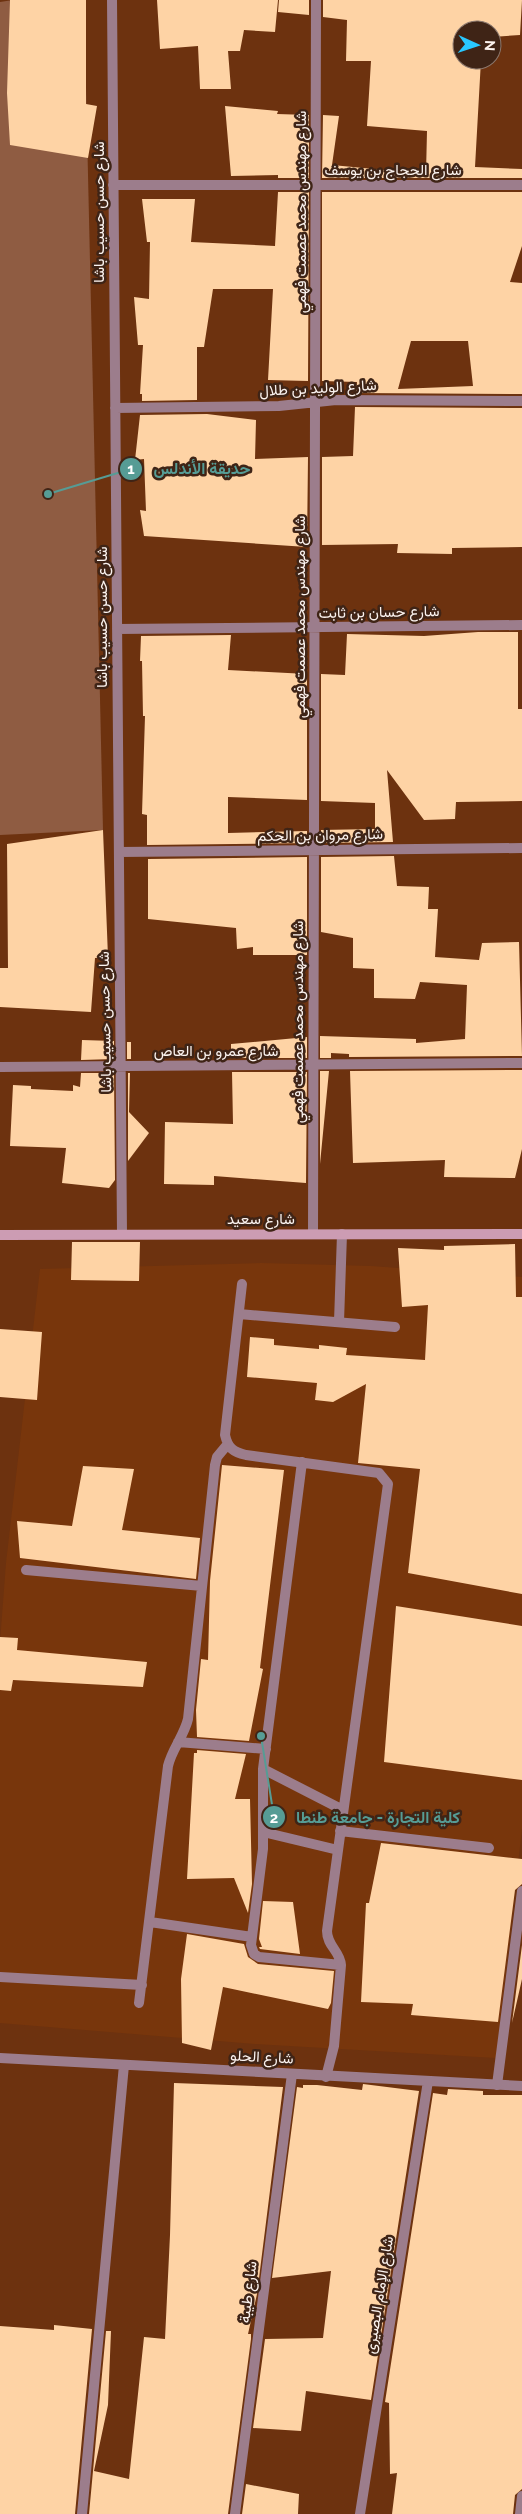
<svg xmlns="http://www.w3.org/2000/svg" width="522" height="2514" font-family="Raleway,Vazirmatn,sans-serif">
<rect width="100%" height="100%" fill="#6d320f"/>
<path fill="#78360c" d="M261,1263L371,1266L522,1277V1829L496,2058L255,2044L0,2023V1642L6,1563L40,1269Z"/>
<path fill="#8f5c42" d="M13,0H84L103,830L0,835V2Z"/>
<path fill="#fed3a5" fill-rule="evenodd" d="M10,0H86V104L97,106L88,158L10,145L7,93Z
M157,0H278L275,32L244,30L240,51H228L231,89H200L198,46L160,49Z
M279,0H309V15L278,12Z
M323,0H522L520,35L492,37V30H462V60H481L475,167L522,169V178H322L323,115L339,116L332,165L426,174L427,131L367,126L371,61H346L347,20L323,17Z
M225,106L278,111L277,114L309,115V178H278V175L231,176Z
M278,192H309L308,381L268,380L273,289H213L204,347H197V400L142,401V394H140L143,345H138L134,297L149,299L150,242H147L142,199H195L191,242L275,246Z
M322,192H522V246L510,282L522,283V394L356,393L357,382L322,381ZM411,341H468L473,386L398,389Z
M355,407L522,408V547L452,548V554L397,553L398,544L322,545V457L353,456Z
M207,414L256,420L255,459L308,457L307,547L144,536L140,510L146,511L144,459L135,460L140,415Z
M478,632H518V709H522V801L456,802L455,819L424,820L387,770L393,842L321,843V830L375,829V803L321,801V674L345,675L347,634L424,636Z
M231,635L228,670L307,674V800L228,797V833L307,831V843L147,845V815L142,814L145,716H143L142,661H140L141,636Z
M103,830L108,957L95,958L91,1012L0,1007V968H8L7,844Z
M394,856L397,886L429,887L428,909H438L435,957L479,960L482,943L519,942L522,1056L349,1057V1054L331,1053V1058H320V1036L416,1039V1043L465,1039L467,985L420,982L415,999L374,998V969L353,968V938L321,932V857Z
M307,857V955H253V947L237,949L236,928L148,919V859Z
M307,1037V1058H231V1044Z
M82,1040L114,1041V1059L81,1060Z
M127,1042H131V1059H127Z
M522,1070V1149L515,1178L444,1177L445,1160L353,1163L350,1071Z
M320,1071H329L320,1164Z
M232,1072H307L306,1183L214,1176V1185L164,1184L165,1122L233,1124Z
M81,1073H114L115,1180L109,1188L62,1183L66,1148L10,1146L13,1085L31,1086V1089L73,1091V1085L80,1087Z
M128,1073H130L129,1112L149,1133L128,1161Z
M72,1242H140L139,1281L71,1280Z
M515,1244L516,1297H522V1594L408,1573L420,1469L358,1463L366,1384L333,1402L315,1400L317,1383L247,1377L250,1337L274,1339V1345L319,1349V1345L347,1348L346,1355L425,1360L428,1305L402,1307L398,1248L444,1250V1246Z
M0,1329L42,1332L37,1400L0,1397Z
M222,1465L284,1470L260,1668L263,1669L249,1741L197,1737L196,1710L201,1659L208,1660L210,1581Z
M83,1466L134,1469L122,1530L200,1538L196,1579L20,1558L17,1521L72,1526Z
M396,1606L522,1626V1780L384,1762Z
M0,1637L18,1638L17,1650L147,1662L143,1687L13,1680L11,1691L0,1690Z
M197,1750L246,1754L235,1799H250L252,1884L248,1913L234,1878L187,1879L194,1753H197Z
M381,1843L522,1859V1884L515,1890L498,2022L411,2015L413,2004L361,2002L366,1903H369Z
M263,1901L293,1902L300,1954L260,1949L259,1947H262L259,1939Z
M187,1934L244,1944L248,1957L258,1964L334,1971L331,2003L328,2009L223,1987L211,2050L182,2043L181,1979Z
M522,1945V1979L512,2023Z
M174,2083L283,2087L257,2294L248,2334H251V2339L228,2514H89L106,2331H111L108,2405L94,2471L129,2479L144,2337L165,2339L170,2235Z
M363,2084L419,2091L371,2400L306,2391L301,2431L253,2428L265,2339L323,2338L331,2271L272,2278L297,2087L303,2088V2085H317L362,2090Z
M448,2089L483,2091V2095H522V2489L515,2495L513,2514H392L397,2473L390,2474L389,2403L385,2402L433,2093L447,2095Z
M54,2325L92,2329L75,2514H0V2326L54,2330Z
M246,2484L299,2494L298,2514H242Z"/>
<g fill="none" stroke-linecap="round" stroke-linejoin="round">
<path stroke="#9c7d8c" stroke-width="10" d="M242,1284L225,1435C228,1448 233,1452 246,1455L379,1473L388,1484L327,1931C327,1946 340,1951 341,1965L334,2046L326,2077
M239,1314L395,1327
M339,1322L342,1234
M302,1462L263,1769V1849L251,1945L254,1954L259,1957L341,1965
M26,1570L202,1586
M178,1742L266,1749
M263,1769L343,1810
M340,1831L489,1848
M263,1832L338,1850
M150,1922L252,1937
M0,1977L142,1985
M139,2003L168,1766C172,1749 184,1736 188,1719L215,1465L217,1457L227,1445
M497,2085L522,1891"/>
<path stroke="#9c7d8c" stroke-width="10" d="M112,0L122,1234
M113,185H522
M115,408L279,406L336,400L522,401
M117,629L522,625
M119,852L522,848
M0,1067L522,1063
M313,1234L316,0
M0,2058L522,2086
M82,2514L124,2065
M235,2514L292,2074
M360,2514L428,2081
M520,2514L522,2496"/>
<path stroke="#cc9cb3" stroke-width="10" d="M0,1235L522,1234"/>
</g>
<g text-anchor="middle" dominant-baseline="central" stroke-width="5" stroke-linejoin="round" paint-order="stroke">
<g font-size="15" fill="#fbf3ef" stroke="#3f2416">
<text x="393" y="170">شارع الحجاج بن يوسف</text>
<text transform="translate(99 212) rotate(-90)">شارع حسن حسيب باشا</text>
<text transform="translate(301 212) rotate(-90)">شارع مهندس محمد عصمت فهمي</text>
<text transform="translate(318 388) rotate(-3)">شارع الوليد بن طلال</text>
<text transform="translate(379 612) rotate(-1)">شارع حسان بن ثابت</text>
<text transform="translate(102 617) rotate(-90)">شارع حسن حسيب باشا</text>
<text transform="translate(300 617) rotate(-90)">شارع مهندس محمد عصمت فهمي</text>
<text transform="translate(320 835) rotate(-1)">شارع مروان بن الحكم</text>
<text transform="translate(105 1022) rotate(-91)">شارع حسن حسيب باشا</text>
<text transform="translate(298 1022) rotate(-90)">شارع مهندس محمد عصمت فهمي</text>
<text x="216" y="1051">شارع عمرو بن العاص</text>
<text x="261" y="1219">شارع سعيد</text>
<text transform="translate(262 2057) rotate(3)">شارع الحلو</text>
<text transform="translate(248 2292) rotate(-83)">شارع طيبة</text>
<text transform="translate(379 2295) rotate(-81)">شارع الإمام البصيرى</text>
</g>
</g>
<path fill="none" stroke="#569c95" stroke-width="2" d="M48 494L131 469M261 1736L274 1817"/>
<g fill="#569c95" stroke="#3f2416" stroke-width="2">
<circle cx="48" cy="494" r="5"/>
<circle cx="261" cy="1736" r="5"/>
<circle cx="131" cy="469" r="12"/>
<circle cx="274" cy="1817" r="12"/>
</g>
<g font-size="15" text-anchor="middle" font-weight="bold" fill="#fff">
<text x="131" y="474">1</text>
<text x="274" y="1823">2</text>
</g>
<g font-size="16" text-anchor="middle" font-weight="bold" fill="#569c95" stroke="#3f2416" stroke-width="5" stroke-linejoin="round" paint-order="stroke">
<text x="202" y="474">حديقة الأندلس</text>
<text x="378" y="1823">كلية التجارة - جامعة طنطا</text>
</g>
<g transform="translate(477 45) rotate(93)"><circle r="24" fill="#3f2416" stroke="#8a776d"/>
<path d="M0-4L9 19L0 12L-9 19Z" fill="#29c8ff"/>
<text y="-8" font-size="14" font-weight="bold" text-anchor="middle" fill="#fbf3ef">N</text>
</g>
</svg>
